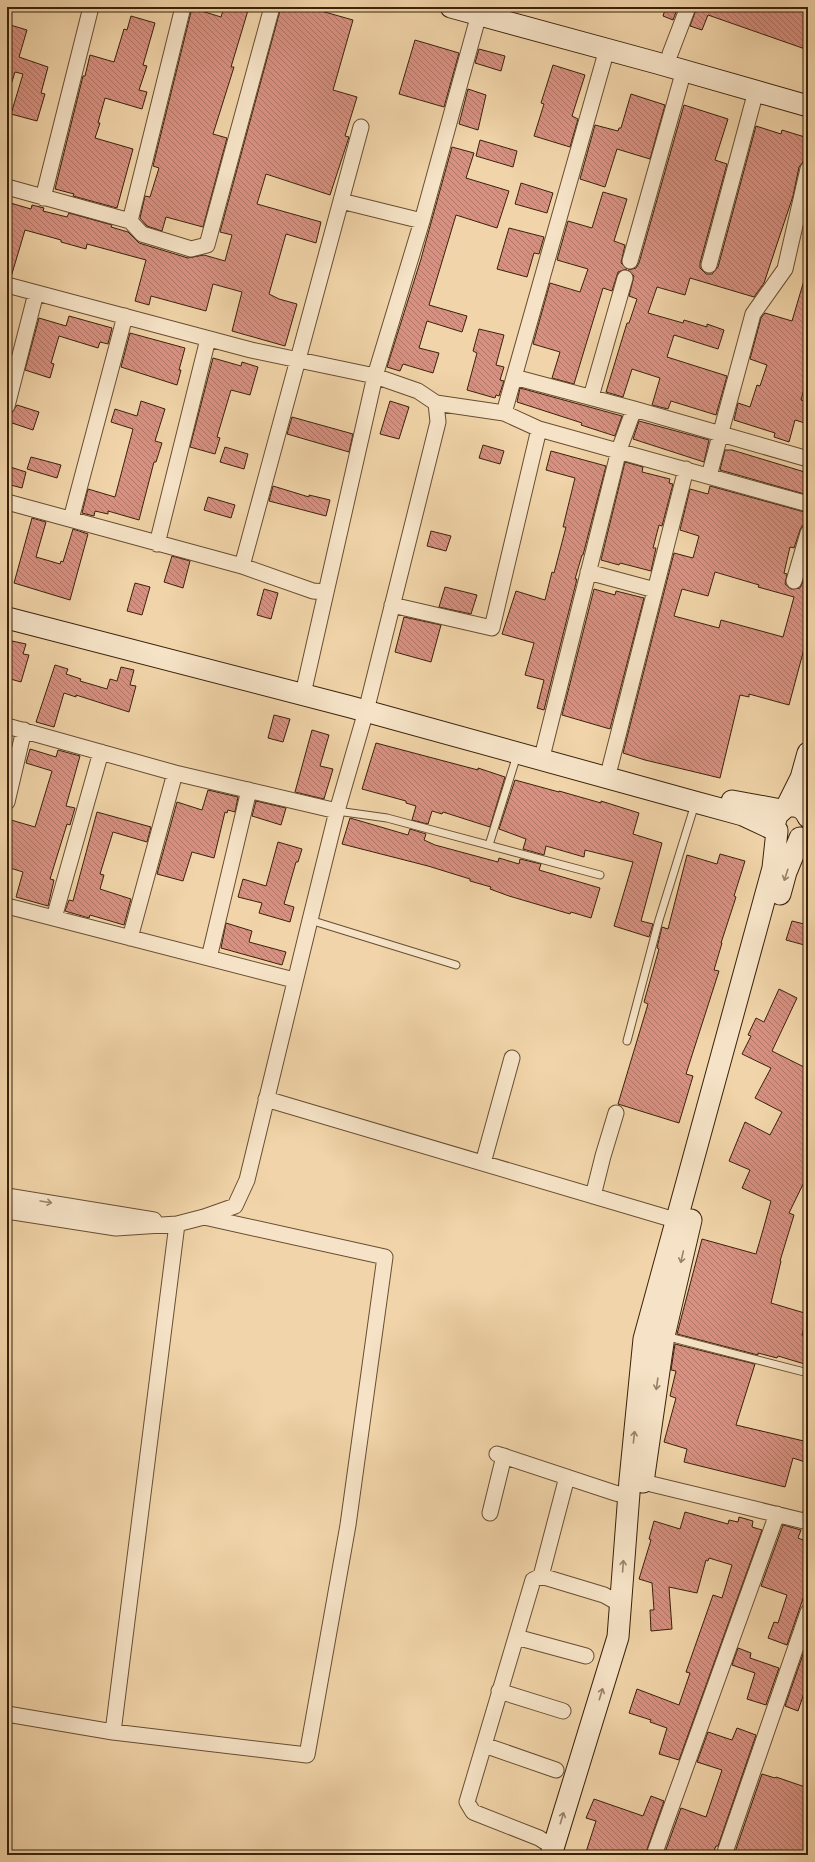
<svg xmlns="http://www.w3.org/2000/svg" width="815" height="1862" font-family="'IM FELL Double Pica',serif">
<defs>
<pattern id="building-back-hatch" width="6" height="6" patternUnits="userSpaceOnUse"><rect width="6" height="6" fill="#d89080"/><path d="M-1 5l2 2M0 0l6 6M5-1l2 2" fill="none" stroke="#b07567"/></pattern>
</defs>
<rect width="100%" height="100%" fill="#f1d4a9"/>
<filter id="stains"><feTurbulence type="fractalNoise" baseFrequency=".005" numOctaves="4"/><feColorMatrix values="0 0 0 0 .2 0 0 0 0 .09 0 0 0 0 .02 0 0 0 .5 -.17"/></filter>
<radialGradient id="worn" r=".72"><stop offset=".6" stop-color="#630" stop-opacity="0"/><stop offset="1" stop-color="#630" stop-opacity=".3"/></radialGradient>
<path fill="url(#building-back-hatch)" stroke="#3a220b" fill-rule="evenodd" d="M224,7H249L231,67H234L213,134L227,138L203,227L166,217L162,231L147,226L140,218L145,196L150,197L159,168L153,166L192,8L221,17Z
M281,7H315L314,9L353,20L333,90L357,97L345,136L349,137L330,195L266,174L257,204L321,222L316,243L286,234L269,294L279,299L297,304L285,346L232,331L242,292L213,284L206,311L151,296L149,305L135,301L146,260L87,244L86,249L61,242V240L25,230L11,277L7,276V202L31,209L32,205L44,208L43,211L67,217L69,213L112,225L111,227L128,232L139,243L188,258L204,255L225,261L232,235L220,232Z
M666,7H678L673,20L663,16Z
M697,7H733L744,11L745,7H808V50L708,15L702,30L690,26Z
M131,16L155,23L143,65L147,66L139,90L147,92L142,109L105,98L98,123H100L95,138L133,149L117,208L73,196L74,194L55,189L83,76H85L90,55L114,62L124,29L127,30Z
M7,24L27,30L19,57L48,67L41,93L45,94L37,121L11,114L23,74L15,72L10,88L7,87Z
M415,40L459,53L444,107L399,94Z
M479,49L505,56L501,71L475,63Z
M553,65L585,75L572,116L578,119L570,147L534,136L544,104L541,103Z
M468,89L486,95L478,130L459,124Z
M631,94L665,105L650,159L617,149L605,187L580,179L595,125L618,131L619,128H621Z
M684,105L728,119L715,160L727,164L700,263V268L706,274H712L718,267L756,126L781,134L782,130L808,138V146L803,162L799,167L793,196L764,283L754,297L690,278L685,295L657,287L648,313L683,323L684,320L707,327V324L724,330L718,349L674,335L667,357L727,376L716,415L671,401L668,409L652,405L660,378L632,369L623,397L606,392L627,323H629L637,299L629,296L634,276L628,270L636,268L639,263Z
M480,140L517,151L513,167L476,156Z
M452,147L474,153L466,178L509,191L497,228L456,215L429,305L467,316L462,332L427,321L419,348L439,353L433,373L403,364L400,371L387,367L421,259Z
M521,183L553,193L547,213L515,204Z
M603,192L627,199L614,241L625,245L621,263L627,269L618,272L612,291L603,288L574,384L552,378L560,352L533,344L550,283L580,292L588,269L557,260L568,221L592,228Z
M509,228L544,237L539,254L534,253L527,277L497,269Z
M805,277L808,278V375L801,400L808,402V424L795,420L789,442L774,437L775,433L734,420L738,403L750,407L757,385L760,386L767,365L750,359L761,318L765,313L792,321Z
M69,316L112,328L108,344L100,342L98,348L59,336L51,363L54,364L50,378L25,370L39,318L66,326Z
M479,329L504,335L496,365L504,367L500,380L504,381L499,396L496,395L495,398L467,390L477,353L473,351Z
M130,333L185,348L179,370H181L177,385L121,367Z
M213,358L241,366L242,362L258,367L250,395L231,390L217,437L220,438L215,454L190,447Z
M520,388L622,416L615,436L581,425L582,423L517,402Z
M141,401L165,409L155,441L162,443L156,462H154L139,520L108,511V514L95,511L94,516L82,513L88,489L115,497L133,429L111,422L115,409L137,416Z
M390,401L409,407L399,439L380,434Z
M17,405L39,412L33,430L9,422L11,414Z
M292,417L353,434L349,452L287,434Z
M639,421L709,440L704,462L633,439Z
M483,445L504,451L500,464L479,458Z
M225,447L248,454L244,469L220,462Z
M725,450H732L808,473V495L720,470Z
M551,451L606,466L583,555H582L575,579H577L544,710L537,708L544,680L525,675L534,643L502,634L516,591L545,600L552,572L554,573L566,527H563L575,478L546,470Z
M31,457L61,465L57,478L27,469Z
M625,462L643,467L642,472L670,479L669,483L673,484L662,526L659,525L653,548H656L651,571L620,563L619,565L601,560Z
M7,466L26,472L22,488L7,484Z
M273,486L309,497V495L330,500L326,516L269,501Z
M710,486L808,513V524L802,526L800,530L794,548L790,547L784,573L787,574L785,584L791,589L800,588L804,579L808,580V634L789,705L749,694V697L740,695L720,778L645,760L623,753L674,553L693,558L699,536L680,530L690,489L708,494ZM715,572L759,585L758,587L794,597L783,637L721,620L719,628L674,616L682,589L708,596Z
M208,497L235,505L231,518L204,510Z
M32,518L46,522L36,557L60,564L61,561L63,562L73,529L88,534L70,600L14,583Z
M431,531L451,536L446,551L427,546Z
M172,556L190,561L183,588L164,582Z
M135,583L150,587L142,615L127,611Z
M445,587L477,595L471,614L439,607Z
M264,589L278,593L271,619L257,615Z
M594,589L615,595L616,591L644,598L610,729L562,715Z
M404,617L441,625L431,662L395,652Z
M12,641L26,644L23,654L29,655L21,682L7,678V649L10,650Z
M55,665L68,669L66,674L81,679L80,681L107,689L110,679L117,681L121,667L134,670L130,685L136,686L129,712L76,695V697L64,693L54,727L36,722Z
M274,715L290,719L283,742L268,738Z
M312,730L329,735L320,766L333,769L324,799L295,792Z
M376,743L478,770V768L505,777L490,827L443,812L442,814L432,811L428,824L412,820L416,806L406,803V801L362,789Z
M30,749L56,757L58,750L80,756L66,806L75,808L70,825L67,824L50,879L54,880L48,906L16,897L23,872L7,867V833L11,820L35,827L52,771L26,763Z
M515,780L559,792V791L601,803V801L639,813L633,834L662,843L641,921L653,924L649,937L614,926L633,862L585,850L584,857L546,846L544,855L523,849L526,839L499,829Z
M208,790L238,797L235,812L228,810L227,813L225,812L214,858L192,852L183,881L157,874L177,802L202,810Z
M256,801L286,808L281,825L252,816Z
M97,812L151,827L147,842L113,832L100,874L104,875L100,889L131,899L124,925L90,915L89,918L65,911L69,900L73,901Z
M350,818L408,835L410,829L426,834L424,840L435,845L498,862L499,858L519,864L520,859L541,864L539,870L600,888L591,918L571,912L570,914L509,896L490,889L491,887L470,881V879L428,866L342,844Z
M278,842L302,849L298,862H296L284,904L294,907L290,922L259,913L262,903L238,897L243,879L266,886Z
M720,854L745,861L734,896L736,897L721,943H722L714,970L719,971L686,1074L693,1076L679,1123L618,1104L648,1004L644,1002L659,949L657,948L662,927L668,929L687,855L717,864Z
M792,921L808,925V946L786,940Z
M226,923L252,931L249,942L286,952L282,965L221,948Z
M779,989L797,998L772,1051L808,1069V1174L789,1213L794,1215L780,1261H781L771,1303L808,1314L802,1335L808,1337V1365L778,1356L777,1358L758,1353V1355L677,1334L702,1239L756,1254L763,1230L771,1201L742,1188L750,1170L729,1161L745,1122L770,1135L782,1112L755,1098L771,1068L742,1054L751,1036L748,1035L756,1018L764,1022Z
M675,1344L755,1364L736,1425L808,1442V1463L793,1458L785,1487L684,1462L687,1449L664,1442L676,1398L670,1396L676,1371L671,1370Z
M685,1512L728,1524L729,1520L738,1522L739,1517L753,1521L752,1527L762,1530L679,1760L659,1754L667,1728L650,1722L651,1720L629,1713L637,1689L679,1705L690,1673L686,1672L713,1595L722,1598L732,1565L709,1558L708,1561L706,1560L697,1593L669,1587L672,1629L651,1631L650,1610H654L652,1583L639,1579L651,1540L649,1539L654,1521L680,1529Z
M783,1525L801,1530L798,1538L808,1542V1584L787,1645L768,1638L774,1622L778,1623L787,1595L761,1586Z
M808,1640V1681L798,1711L785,1706Z
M738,1648L751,1653L750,1658L779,1668L766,1705L747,1699L755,1673L732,1665Z
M737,1728L756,1735L718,1846H716L712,1855H664L681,1808L706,1817L722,1770L697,1762L708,1732L732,1740Z
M762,1774L775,1778L776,1777L808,1788V1855H744L735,1852Z
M651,1796L664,1801L645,1855H597L586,1852L596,1821L586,1818L594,1799L643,1816Z"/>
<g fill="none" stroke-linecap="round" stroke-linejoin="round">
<defs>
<path id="lane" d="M337,811L387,818L600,875
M489,845L517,755
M310,920L456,965
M627,1041L659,920L695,804
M665,1336L808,1373
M805,1521L808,1508"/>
<path id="street" d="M670,54L688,7
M7,187L130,221L142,234L191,249L207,245L272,7
M43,198L91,7
M341,201L422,221
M130,221L183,7
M630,261L684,70
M709,265L756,91
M7,285L251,350L375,376L418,391L436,403L438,422L366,711L337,811L310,920L247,1180L235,1206L204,1217L177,1224L116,1228L7,1211
M514,377L607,49
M591,397L625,278
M436,403L504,413L514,377L634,409L808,459
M7,406L36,293
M539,429L808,504
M709,476L753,314L785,269L808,169
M7,502L242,566L313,591L326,592
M71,519L125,316
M157,544L208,339
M242,566L361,127
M588,572L655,590
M794,581L808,533
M392,605L492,628L539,429L504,413
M305,685L375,376L422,221L479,14
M7,726L175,773L337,811
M544,749L619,450L634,409
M610,767L686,469
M7,802L24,730
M7,906L294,980
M54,918L101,752
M130,938L175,773
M209,958L249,790
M266,1099L685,1223
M483,1163L512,1058
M7,1196L154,1220
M593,1196L603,1156L616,1113
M497,1454L615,1493L628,1496
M633,1481L643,1482L808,1522
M490,1513L504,1456
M541,1576L567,1477
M516,1637L586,1656
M499,1691L563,1711
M7,1714L113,1732L307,1755L348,1525L385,1257L204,1217
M113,1732L177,1224
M484,1745L556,1770
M553,1847L539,1838L473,1812L467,1802L533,1580L541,1576L604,1595L620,1604
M654,1855L777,1514
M724,1855L808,1612"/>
<path id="secondary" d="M451,7L657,63L808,106
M7,618L351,707L695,802L743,815L777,831L773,868L644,1339L630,1480L618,1637L551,1855
M732,801L781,810
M787,806L801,778L808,753
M775,822L777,815L787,806C796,805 804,807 808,817
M780,894L786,872L800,838
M643,1482L664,1336L691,1220"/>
</defs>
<use href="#lane" stroke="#684e32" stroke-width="9"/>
<use href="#street" stroke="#684e32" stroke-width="17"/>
<use href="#secondary" stroke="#3a220b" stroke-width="23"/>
<use href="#lane" stroke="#f6e3c7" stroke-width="7"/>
<use href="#street" stroke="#f6e3c7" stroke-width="15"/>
<use href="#secondary" stroke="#f6e3c7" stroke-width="21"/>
</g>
<defs><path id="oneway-shaft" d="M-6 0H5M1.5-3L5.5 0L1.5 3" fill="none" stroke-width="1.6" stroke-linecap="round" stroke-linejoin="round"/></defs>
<g stroke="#988269">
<use href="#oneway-shaft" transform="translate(786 875) rotate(108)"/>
<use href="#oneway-shaft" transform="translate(46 1202) rotate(9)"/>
<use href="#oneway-shaft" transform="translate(682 1257) rotate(103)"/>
<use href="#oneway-shaft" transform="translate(657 1384) rotate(98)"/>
<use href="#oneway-shaft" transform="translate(634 1437) rotate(-84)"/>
<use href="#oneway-shaft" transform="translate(623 1566) rotate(-86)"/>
<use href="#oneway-shaft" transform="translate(601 1694) rotate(-73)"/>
<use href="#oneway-shaft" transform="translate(562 1818) rotate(-73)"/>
</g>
<rect width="815" height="1862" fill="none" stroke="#f1d4a9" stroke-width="24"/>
<rect x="8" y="8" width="799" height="1846" fill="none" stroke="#3a220b" stroke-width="2"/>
<rect x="12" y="12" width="791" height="1838" fill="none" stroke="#3a220b"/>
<rect width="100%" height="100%" filter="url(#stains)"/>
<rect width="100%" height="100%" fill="url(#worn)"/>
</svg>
